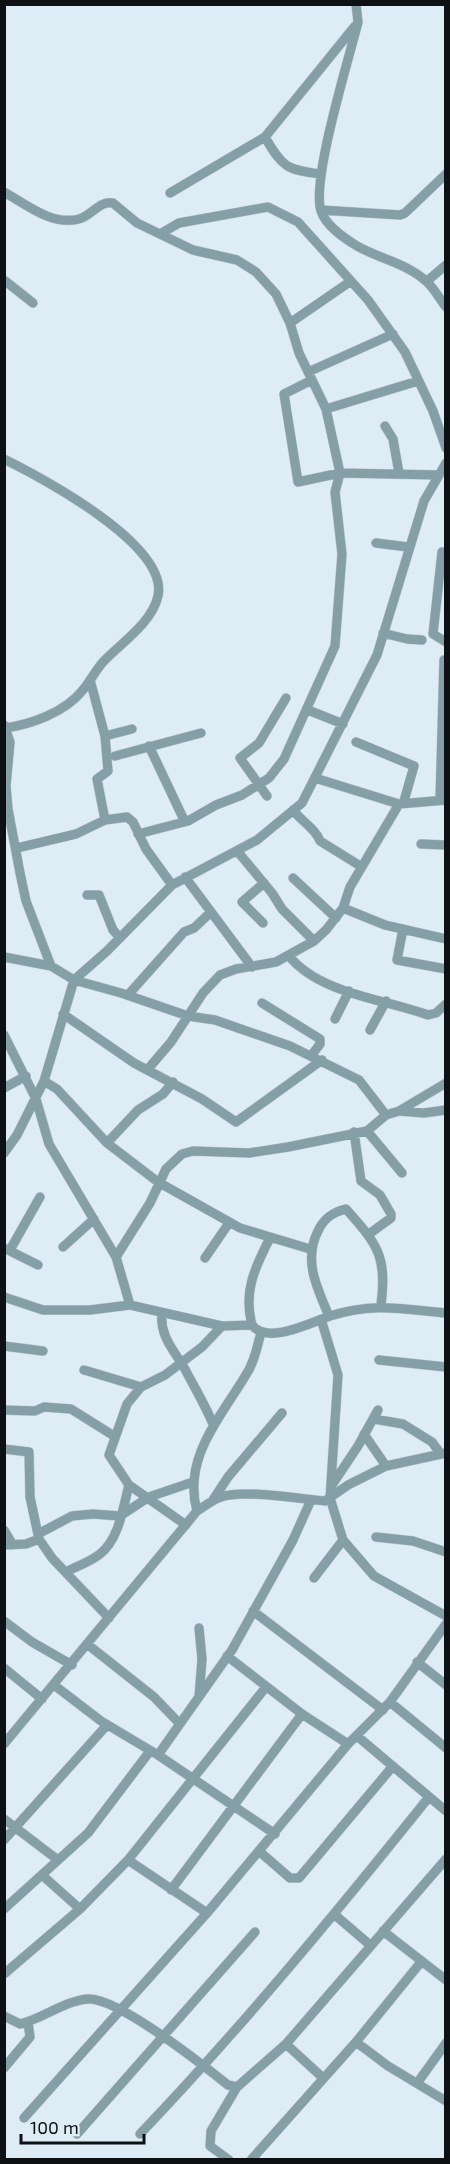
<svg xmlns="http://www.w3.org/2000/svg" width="450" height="2164" font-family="'Exo 2',sans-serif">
<rect width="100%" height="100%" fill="#deecf5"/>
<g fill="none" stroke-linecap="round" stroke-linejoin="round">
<defs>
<path id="minor" d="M356,4L358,22C349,59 311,180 321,211C326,226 344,238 357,246C380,259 406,263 426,281C434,288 439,298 446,307
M265,137C282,167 287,170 320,174
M4,192C27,205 52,226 79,219C91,216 100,200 113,203L137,223L193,250L237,260L256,272L276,294L290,323L299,353L326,409L340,473L335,492L342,554L335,646L284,759L269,778L242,795L216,805L188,821L138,834
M170,193L265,137L355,26
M321,210L400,215L405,213L446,174
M160,234L179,223L268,207L298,222L368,300L405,352L433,411L446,448
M4,280L33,303
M427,281L446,265
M290,323L351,281
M308,372L393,334
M312,380L284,394L298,482L340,473L438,475
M326,409L418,381
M385,426L393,439L399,473
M4,459C42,478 169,545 158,596C152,623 121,643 103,662C95,671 90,682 82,691C65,712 32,724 6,728
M376,543L408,547
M442,552L433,634L446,642
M383,633L407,639L422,640
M90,680L105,736L108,771L97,779L105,820
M308,710L343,724
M4,725L10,742L6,786L8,809L20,873L26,901L51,966
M105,736L132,729
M356,742L414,766L404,801
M149,746L185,822
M115,756L201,733
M315,778L399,804
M267,796L240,758L259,743L286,698
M440,800L444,660
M293,810C301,821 316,829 320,841L362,867
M421,844L446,845
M17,848L76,834L105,820L127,817L133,822L146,849L172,885
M238,852L272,893L282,909L314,941
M185,877L252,967
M293,878L336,918
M87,895H99L113,930L120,938
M343,908L385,925L446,939
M263,923L242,902L264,883
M403,929L397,960L446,969
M289,956C320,994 384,999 428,1015L436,1013L446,1004
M4,957L51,966L74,980L121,993L188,1016L215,1020L290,1046L359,1080L386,1115
M128,995L184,932L194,928L211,912
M262,1003L320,1039V1044L311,1056
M63,1014L134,1063L202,1099L236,1122L322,1060
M335,1019L349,991
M370,1030L386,1001
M4,1035L36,1099L49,1144L116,1257L130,1305
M148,1069L171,1042L203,993L220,975L236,969L276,962L314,941L326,930L343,908L350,887L399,804L446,800
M44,1081L57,1089L107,1143L158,1182L240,1228L310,1249
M4,1088L26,1076
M399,1111L446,1083
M367,1131L402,1173
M354,1132L361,1181L380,1195L391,1214V1218L369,1234
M107,1143L138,1110L163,1094L173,1082
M4,1153L17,1135L44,1081L74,980L107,951L172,885L257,840L302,803L377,655L424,501L446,463
M63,1247L94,1219
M4,1248L38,1265
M10,1250L40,1197
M116,1257L150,1203L166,1169L182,1154L193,1151L249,1153L288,1147L367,1131L386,1115L399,1111L424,1113L446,1110
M205,1258L229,1223
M4,1297L43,1310H90L130,1305L222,1326L252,1325C267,1345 310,1323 330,1316C374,1302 401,1309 446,1313
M162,1313C159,1338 177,1353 187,1373C196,1390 206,1407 213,1424
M329,1316C317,1288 303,1260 318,1231C324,1218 333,1212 346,1209C378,1245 387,1256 381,1305
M321,1319L338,1375L330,1498L343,1540L374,1576L446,1616
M252,1325C243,1292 255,1267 270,1238
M4,1346L43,1351
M379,1360L446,1367
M84,1370L141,1387
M4,1410L35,1411L44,1407L71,1409L114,1436
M374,1419L403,1424L432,1442L440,1453
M364,1434L386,1466
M4,1449L29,1452L30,1497L39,1539L52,1558L109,1618
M332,1485L358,1446L378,1410
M213,1500L228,1477L282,1413
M197,1511C182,1457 222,1416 247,1373C255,1361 257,1346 261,1333
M186,1525L129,1485L109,1455L127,1404L141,1387L165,1375L202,1347L222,1326
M4,1530L13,1545
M38,1534L72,1516L93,1514L120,1516L149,1497L193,1482
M376,1537L413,1541L446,1552
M4,1545L26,1544L39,1539
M66,1572C77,1566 90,1562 100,1554C119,1539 123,1508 129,1485
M314,1578L343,1540
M253,1611L383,1710
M4,1621L32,1642L72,1665
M199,1628L202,1659L199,1697
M87,1644L154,1697L180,1724
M227,1656L302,1714L348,1744
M417,1662L446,1685
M4,1668L42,1699
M54,1685L101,1721L158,1755L275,1834
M390,1702L446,1748
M357,1736L446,1811
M4,1744L197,1511C205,1506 212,1500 221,1497C243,1489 300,1499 325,1501L348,1485L386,1466L446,1453
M158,1755L232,1650L293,1540L311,1500
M4,1819L58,1860
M4,1840L107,1725
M260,1852L290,1878H299L393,1766
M42,1875L80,1909
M171,1890L302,1714
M4,1909L88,1833L150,1751
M207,1913L128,1860L266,1687
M335,1915L370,1945
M383,1931L446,1980
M4,1974L80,1909L128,1860
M4,2016L20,2024C43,2019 63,2001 88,1999C117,1997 203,2065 228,2085L237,2087L286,2044L446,1859
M356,2042L388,2066L446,2101
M286,2044L322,2077
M4,2068L30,2037L28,2022
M418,2082L446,2043
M24,2118L207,1913L348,1744L390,1702L446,1624
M77,2134L255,1932
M140,2134C242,2027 336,1913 429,1797
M229,2160L210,2146L211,2131L237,2087
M251,2160L356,2042L421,1962"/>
</defs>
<use href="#minor" stroke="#bdc9d1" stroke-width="10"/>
<use href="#minor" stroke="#84a0a6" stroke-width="9"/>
</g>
<rect width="450" height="2164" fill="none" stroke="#0d1114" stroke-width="12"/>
<path d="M21 2134v9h123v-9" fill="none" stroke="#0d1114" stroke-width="3"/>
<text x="30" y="2134" font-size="18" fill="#0d1114" stroke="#deecf5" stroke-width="4.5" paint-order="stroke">100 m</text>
</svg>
